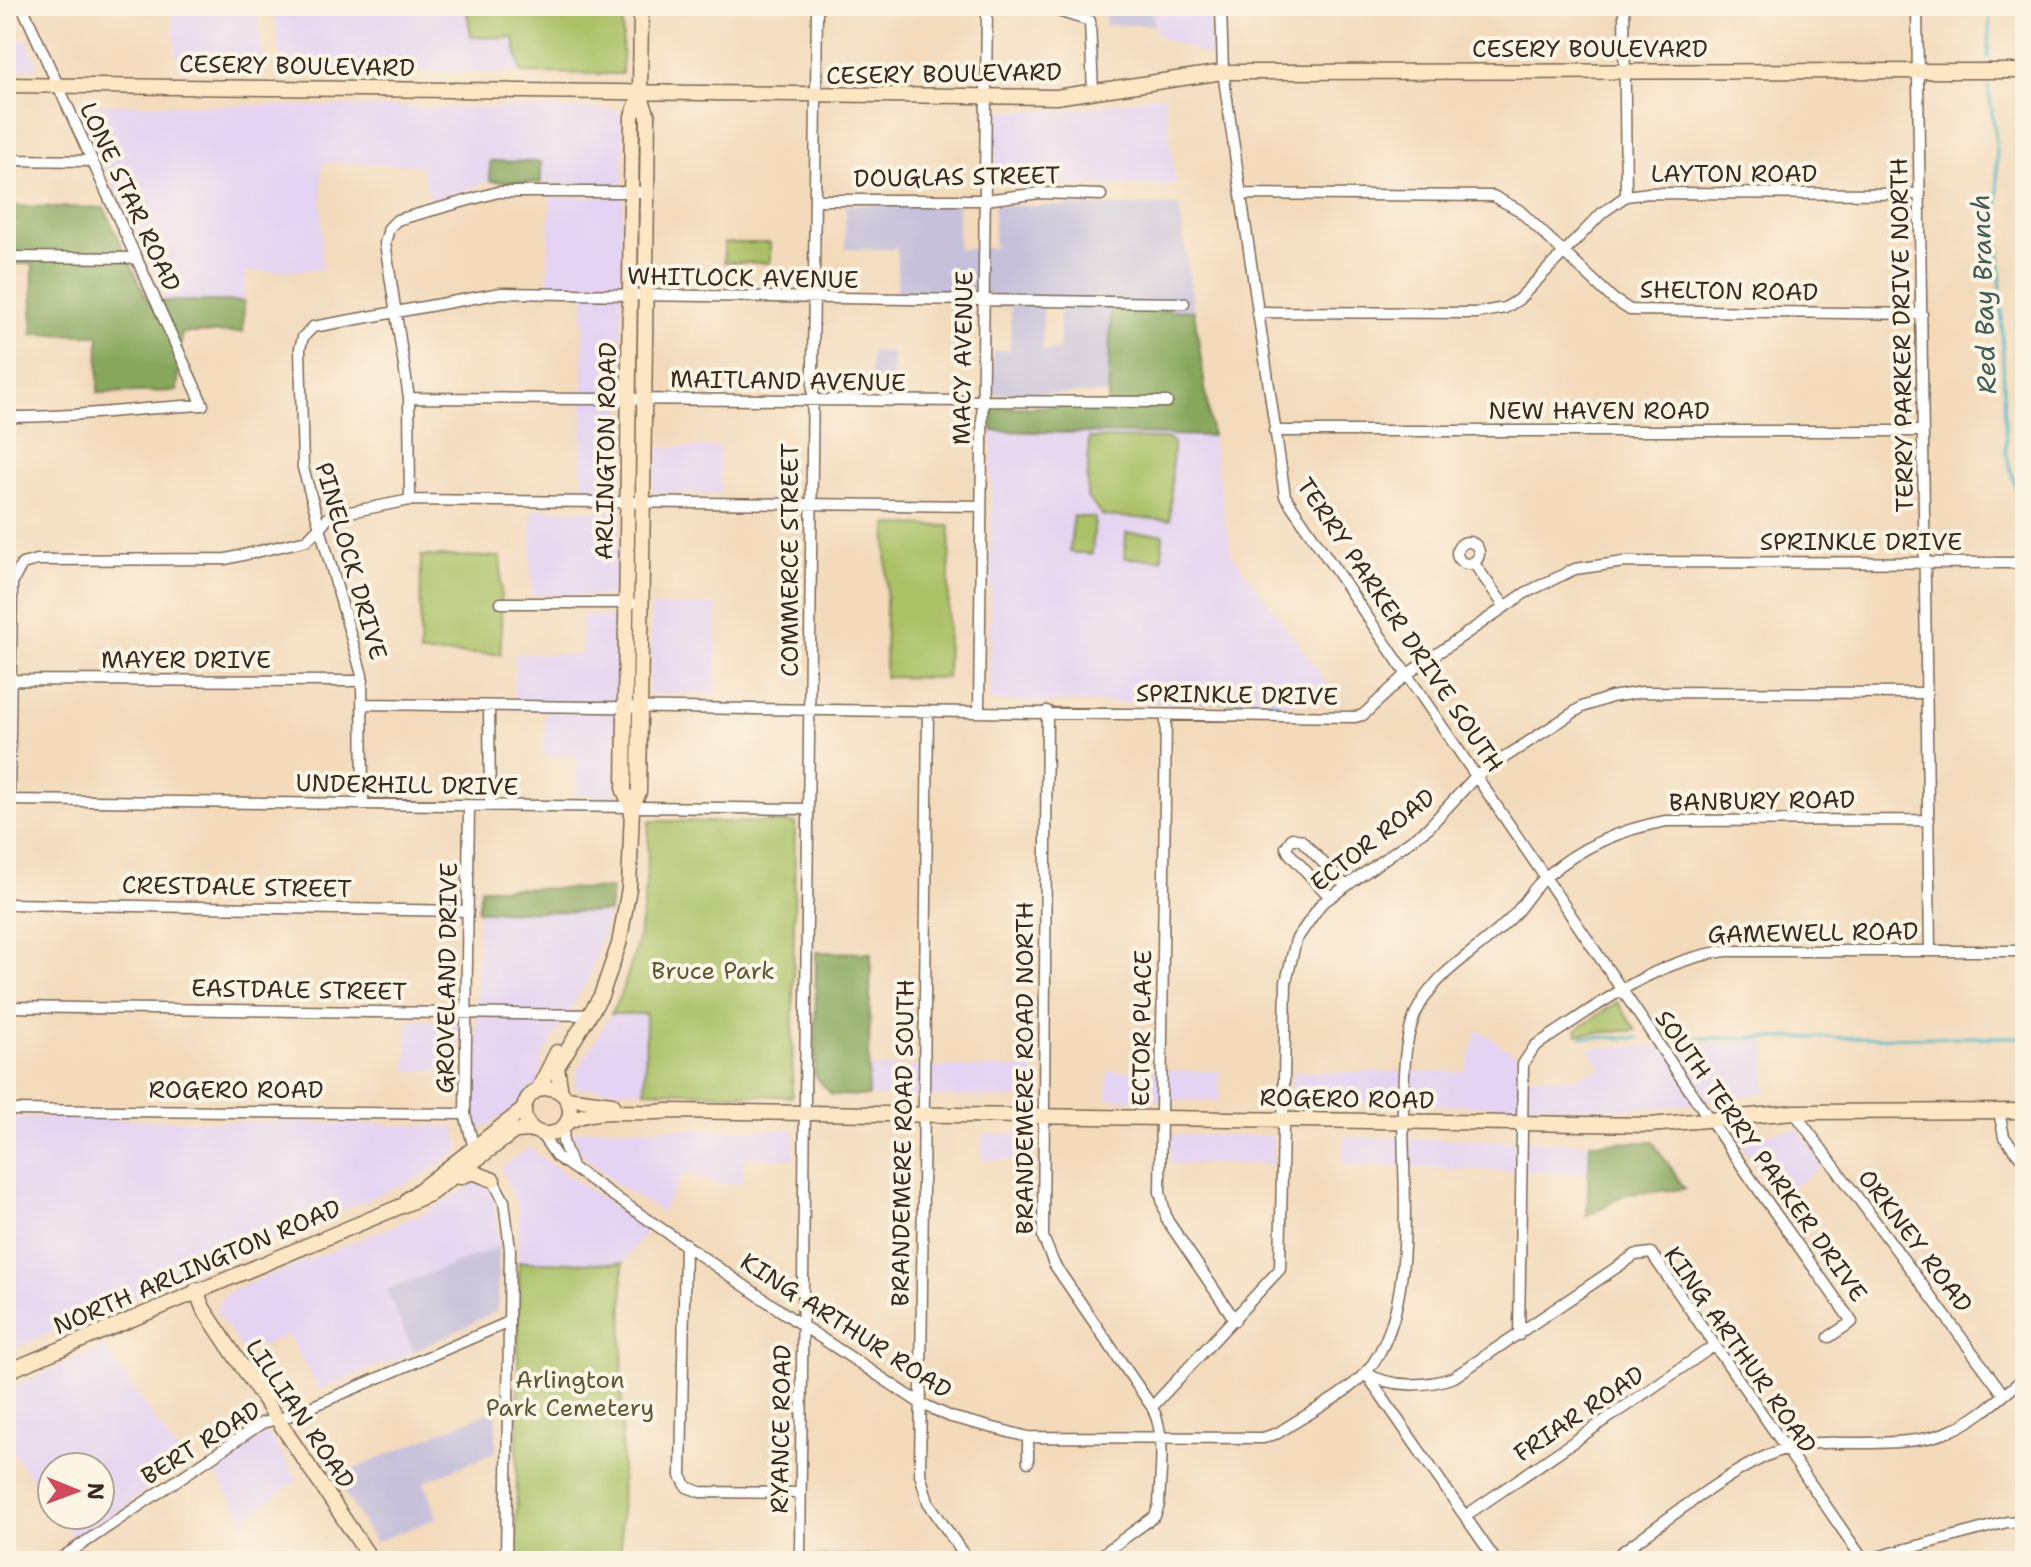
<svg xmlns="http://www.w3.org/2000/svg" width="2031" height="1567" font-family="'Shantell Sans',sans-serif">
<rect width="100%" height="100%" fill="#fcf5e5"/>
<filter id="ink" filterUnits="userSpaceOnUse"><feTurbulence type="fractalNoise" baseFrequency=".0125" numOctaves="2"/><feDisplacementMap in="SourceGraphic" scale="16" xChannelSelector="R" yChannelSelector="G"/><feConvolveMatrix kernelMatrix="1 2 1 2 8 2 1 2 1" color-interpolation-filters="sRGB"/></filter>
<filter id="wash" filterUnits="userSpaceOnUse"><feTurbulence type="fractalNoise" baseFrequency=".006" numOctaves="4" result="noise"/><feDisplacementMap in="SourceGraphic" scale="32" xChannelSelector="R" yChannelSelector="G"/><feGaussianBlur stdDeviation="1.8" result="paint"/><feColorMatrix in="noise" values="0 0 0 0 0 0 0 0 0 0 0 0 0 0 0 0 0 1.4 0 .05"/><feComposite in="paint" operator="in"/></filter>
<g filter="url(#wash)">
<rect width="100%" height="100%" fill="#f3dabb"/>
<path fill="#e4d3f2" d="M170,6H256L266,71L179,69Z
M272,6H466L471,37L514,38L521,73L284,71Z
M1151,6H1210L1211,57L1157,36Z
M6,40H27L37,64L34,69L6,68Z
M1164,95L1176,186L994,185L995,111H1068Z
M76,104L613,109L623,115V184L541,183V162H490V181L431,202L420,165L322,163V270L245,272L244,301H166Z
M550,196L623,197L620,492H582L584,288L548,287Z
M992,431L1212,436L1231,553L1343,704L990,702Z
M720,447V494L653,493V448Z
M532,509L619,511L618,596L531,594Z
M717,605L716,694H649L652,607Z
M582,615L618,618L614,796L576,795L577,757L544,756L545,711L514,710L515,654L581,655Z
M478,911L609,912L589,978L542,1058L537,1097L479,1130L475,1107Z
M611,1014H646L645,1090L575,1088L578,1069Z
M408,1021L460,1022L459,1070L407,1071Z
M1478,1030L1517,1056L1529,1077L1574,1078L1602,1069L1588,1048L1765,1041L1766,1092L1684,1105L1628,1109L1291,1101L1292,1072H1465Z
M869,1067L1033,1068V1098L868,1096Z
M1108,1071H1220L1219,1101L1107,1099Z
M6,1117L454,1126L460,1150L421,1177L6,1352Z
M600,1128L794,1130V1159L744,1158L742,1184H716L685,1173L661,1212L615,1183L581,1153L572,1132Z
M1797,1129L1824,1165L1779,1196L1736,1138Z
M983,1134H1032V1160H982Z
M1171,1135L1273,1136L1272,1164H1170Z
M1344,1137L1590,1143L1589,1174L1343,1165Z
M528,1148L647,1230L623,1263L519,1262L518,1207L501,1168Z
M480,1180L492,1195L496,1210L498,1247L388,1290L413,1352L319,1390L288,1335L244,1353L216,1311L224,1294L427,1212Z
M104,1347L185,1463L76,1541L57,1515H100V1467H52V1507L6,1443V1389Z
M267,1432L298,1480L244,1519L212,1469Z"/>
<path fill="#c6c0da" fill-rule="evenodd" d="M1095,6H1151L1155,25H1105V9Z
M958,204V249L994,248V206H1179L1194,311L1111,309L1110,394L992,393L993,351L1010,350L1011,307H993V294L897,293V249H845L846,205ZM1043,306H1060L1059,350H1042Z
M871,352H893V392H870Z
M498,1247L497,1311L413,1352L387,1290Z
M496,1409V1452L424,1482L437,1518L375,1542L335,1477Z"/>
<path fill="#aac166" stroke="#727642" stroke-width="2" d="M466,6H623L622,74L521,73L514,38L471,37Z
M724,243H770V263L724,262Z
M1089,438L1168,439L1173,443L1170,520L1103,516L1087,498Z
M1073,516L1095,518L1092,554L1070,552Z
M887,525L950,526L947,678L885,677Z
M1126,533L1163,534L1162,559L1125,558Z
M421,556L501,557V654H420Z
M649,821L795,823L792,1097L645,1090L646,1014H611C643,952 648,888 649,821Z
M1617,1002L1636,1030L1578,1034L1576,1030Z
M519,1262L623,1263L621,1556H893L896,1561H516Z"/>
<path fill="#87a75b" stroke="#61683c" stroke-width="2" d="M490,161L541,162V183L490,181Z
M6,206L104,208L148,301H244L243,332L182,333L177,391L98,393L99,335L32,334L33,264H6Z
M1111,309L1194,311L1212,436L992,431L993,408L1108,405Z
M481,888L612,889L609,912L478,911Z
M816,952L871,953L868,1096L832,1095L815,1076Z
M1653,1142L1685,1189L1626,1194L1587,1216L1590,1143Z"/>
<g fill="none" stroke-linecap="round" stroke-linejoin="round">
<path stroke="#4ab8c3" stroke-width="3" d="M1988,57L1990,6
M1988,86L1996,138L2006,453L2017,492H2025
M1175,700L1278,702
M1582,1037L1638,1038
M1673,1038L2025,1037"/>
</g>
</g>
<g filter="url(#ink)">
<g fill="none" stroke-linecap="round" stroke-linejoin="round">
<defs>
<path id="street" d="M1042,6L1090,21L1093,92
M1221,6L1223,72L1285,496L1652,1034C1716,1132 1785,1226 1852,1322L1829,1337
M1624,6L1626,196
M1917,6L1930,951
M6,160L91,161
M1241,194L1493,196L1519,210L1613,299L1630,310L1922,314
M815,200H985L1040,193L1101,195
M6,257L137,258
M1257,312L1476,313L1505,308L1518,300L1602,213L1626,196L1649,193L1920,194
M409,398L1167,402
M6,417C72,418 137,408 203,405L22,6
M1274,431H1923
M410,500L409,398L385,243L389,228L397,220L498,192H647
M1457 553a11 11 0 1 1 22 0a11 11 0 1 1-22 0Z
M1473,562L1505,607
M501,603H631
M10,680L363,681
M364,704L1355,717L1363,715L1406,675L1525,593L1575,569L1624,562L2025,563
M489,707L490,805
M979,710L987,6
M928,711L920,1474L928,1502L968,1561
M1047,711L1043,1237L1054,1264L1152,1407C1167,1436 1160,1473 1159,1505L1155,1516L1093,1561
M1166,715L1160,1192L1167,1220L1235,1320
M6,800L808,809
M9,800L12,583L22,564L37,560L226,559L307,540L330,516L410,500L981,506
M363,804L362,675L303,468L300,348L303,337L313,327L501,293L1184,303
M469,806L465,1114L474,1148
M1329,896L1289,853L1286,847L1292,838L1301,840L1345,885
M6,904L468,911
M6,1007L591,1015
M6,1110L465,1114
M1999,1111L2004,1137L2025,1162
M1794,1112L2004,1395
M564,1127L563,1142L571,1164
M541,1134L557,1157L803,1326L920,1403L951,1417L1028,1437L1263,1438L1278,1433C1306,1414 1345,1396 1367,1371C1419,1310 1402,1183 1403,1106C1404,1073 1403,1035 1420,1005C1442,967 1477,952 1507,922C1522,909 1531,889 1547,876C1580,847 1623,829 1666,821L1929,820
M493,1180L504,1201L510,1249L506,1561
M685,1243L681,1476L687,1487L700,1492L800,1493
M1519,1335L1523,1064L1535,1046C1597,1007 1651,961 1726,951H2025
M1366,1373C1391,1388 1427,1387 1454,1377L1635,1255L1651,1253L1864,1561
M1369,1378L1496,1561
M1152,1407L1280,1269L1286,982L1296,940L1321,904L1428,828L1476,776L1582,707L1611,697L1642,692L1927,693
M1028,1437V1462
M1465,1516L1715,1345
M800,1553L817,6
M57,1561L262,1423L292,1415L509,1322
M1609,1561C1657,1528 1732,1466 1784,1449C1807,1441 1832,1443 1856,1443C1944,1443 1960,1434 2025,1377
M1862,1561L2007,1522L2025,1521"/>
<path id="secondary" d="M6,85L1056,97L1223,72L2025,71
M632,808L624,791L632,116L640,95
M524 1111a23 23 0 1 1 46 0a23 23 0 1 1-46 0Z
M538,1090L557,1052
M561,1093L557,1067L601,996L619,944L629,888L632,808L639,792L648,116L640,95L641,6
M566,1098L612,1104
M568,1122C598,1105 634,1116 668,1111L1650,1125L1794,1112L2025,1111
M460,1177L473,1172L493,1180
M408,1199L524,1109
M196,1290L203,1308L372,1561
M6,1372L430,1194L515,1131L534,1130"/>
</defs>
<use href="#street" stroke="#7b6855" stroke-width="13"/>
<use href="#secondary" stroke="#7b6855" stroke-width="17"/>
<use href="#street" stroke="#fff" stroke-width="10"/>
<use href="#secondary" stroke="#fce6c4" stroke-width="14"/>
</g>
</g>
<g text-anchor="middle" dominant-baseline="central" stroke-width="8" stroke-linejoin="round" paint-order="stroke">
<g font-size="24" fill="#3b2a1e" stroke="#fcf5e5">
<text x="1590" y="49">CESERY BOULEVARD</text>
<text transform="translate(297 66) rotate(1)">CESERY BOULEVARD</text>
<text transform="translate(944 74) rotate(-1)">CESERY BOULEVARD</text>
<text x="1734" y="174">LAYTON ROAD</text>
<text transform="translate(957 177) rotate(-1)">DOUGLAS STREET</text>
<text transform="translate(130 197) rotate(65)">LONE STAR ROAD</text>
<text transform="translate(743 278) rotate(1)">WHITLOCK AVENUE</text>
<text transform="translate(1729 291) rotate(1)">SHELTON ROAD</text>
<text transform="translate(1902 335) rotate(-91)">TERRY PARKER DRIVE NORTH</text>
<text transform="translate(963 358) rotate(-89)">MACY AVENUE</text>
<text transform="translate(788 381) rotate(1)">MAITLAND AVENUE</text>
<text x="1599" y="411">NEW HAVEN ROAD</text>
<text transform="translate(606 451) rotate(-89)">ARLINGTON ROAD</text>
<text x="1861" y="542">SPRINKLE DRIVE</text>
<text transform="translate(790 560) rotate(-90)">COMMERCE STREET</text>
<text transform="translate(351 561) rotate(74)">PINELOCK DRIVE</text>
<text transform="translate(1400 625) rotate(56)">TERRY PARKER DRIVE SOUTH</text>
<text x="186" y="660">MAYER DRIVE</text>
<text transform="translate(1237 695) rotate(1)">SPRINKLE DRIVE</text>
<text transform="translate(407 785) rotate(1)">UNDERHILL DRIVE</text>
<text transform="translate(1762 801) rotate(-1)">BANBURY ROAD</text>
<text transform="translate(1373 840) rotate(-38)">ECTOR ROAD</text>
<text transform="translate(237 887) rotate(1)">CRESTDALE STREET</text>
<text transform="translate(1813 933) rotate(-1)">GAMEWELL ROAD</text>
<text transform="translate(447 978) rotate(-89)">GROVELAND DRIVE</text>
<text transform="translate(299 990) rotate(1)">EASTDALE STREET</text>
<text transform="translate(1142 1028) rotate(-89)">ECTOR PLACE</text>
<text transform="translate(1025 1068) rotate(-90)">BRANDEMERE ROAD NORTH</text>
<text x="236" y="1090">ROGERO ROAD</text>
<text transform="translate(1347 1099) rotate(1)">ROGERO ROAD</text>
<text transform="translate(903 1143) rotate(-89)">BRANDEMERE ROAD SOUTH</text>
<text transform="translate(1761 1156) rotate(55)">SOUTH TERRY PARKER DRIVE</text>
<text transform="translate(1915 1241) rotate(53)">ORKNEY ROAD</text>
<text transform="translate(197 1267) rotate(-23)">NORTH ARLINGTON ROAD</text>
<text transform="translate(846 1326) rotate(33)">KING ARTHUR ROAD</text>
<text transform="translate(1740 1350) rotate(55)">KING ARTHUR ROAD</text>
<text transform="translate(300 1414) rotate(56)">LILLIAN ROAD</text>
<text transform="translate(1579 1414) rotate(-34)">FRIAR ROAD</text>
<text transform="translate(781 1429) rotate(-89)">RYANCE ROAD</text>
<text transform="translate(201 1443) rotate(-32)">BERT ROAD</text>
</g>
<g font-size="24" fill="#5c5734" stroke="#fcf5e5">
<text x="713" y="971">Bruce Park</text>
<text x="570" y="1380">Arlington<tspan x="570" dy="28">Park Cemetery</tspan></text>
</g>
<g font-size="26" font-style="italic" fill="#405c58" stroke="#fcf5e5">
<text transform="translate(1983 294) rotate(-92)">Red Bay Branch</text>
</g>
</g>
<rect width="2031" height="1567" fill="none" stroke="#fcf5e5" stroke-width="32"/>
<g transform="translate(76 1491) rotate(91)"><circle r="38" fill="#fcf5e5" stroke="#afa495" stroke-width="2"/>
<path d="M0-6L14 30L0 20L-14 30Z" fill="#d1495b"/>
<text y="-12" font-size="22" font-weight="bold" text-anchor="middle" fill="#3b2a1e">N</text>
</g>
</svg>
